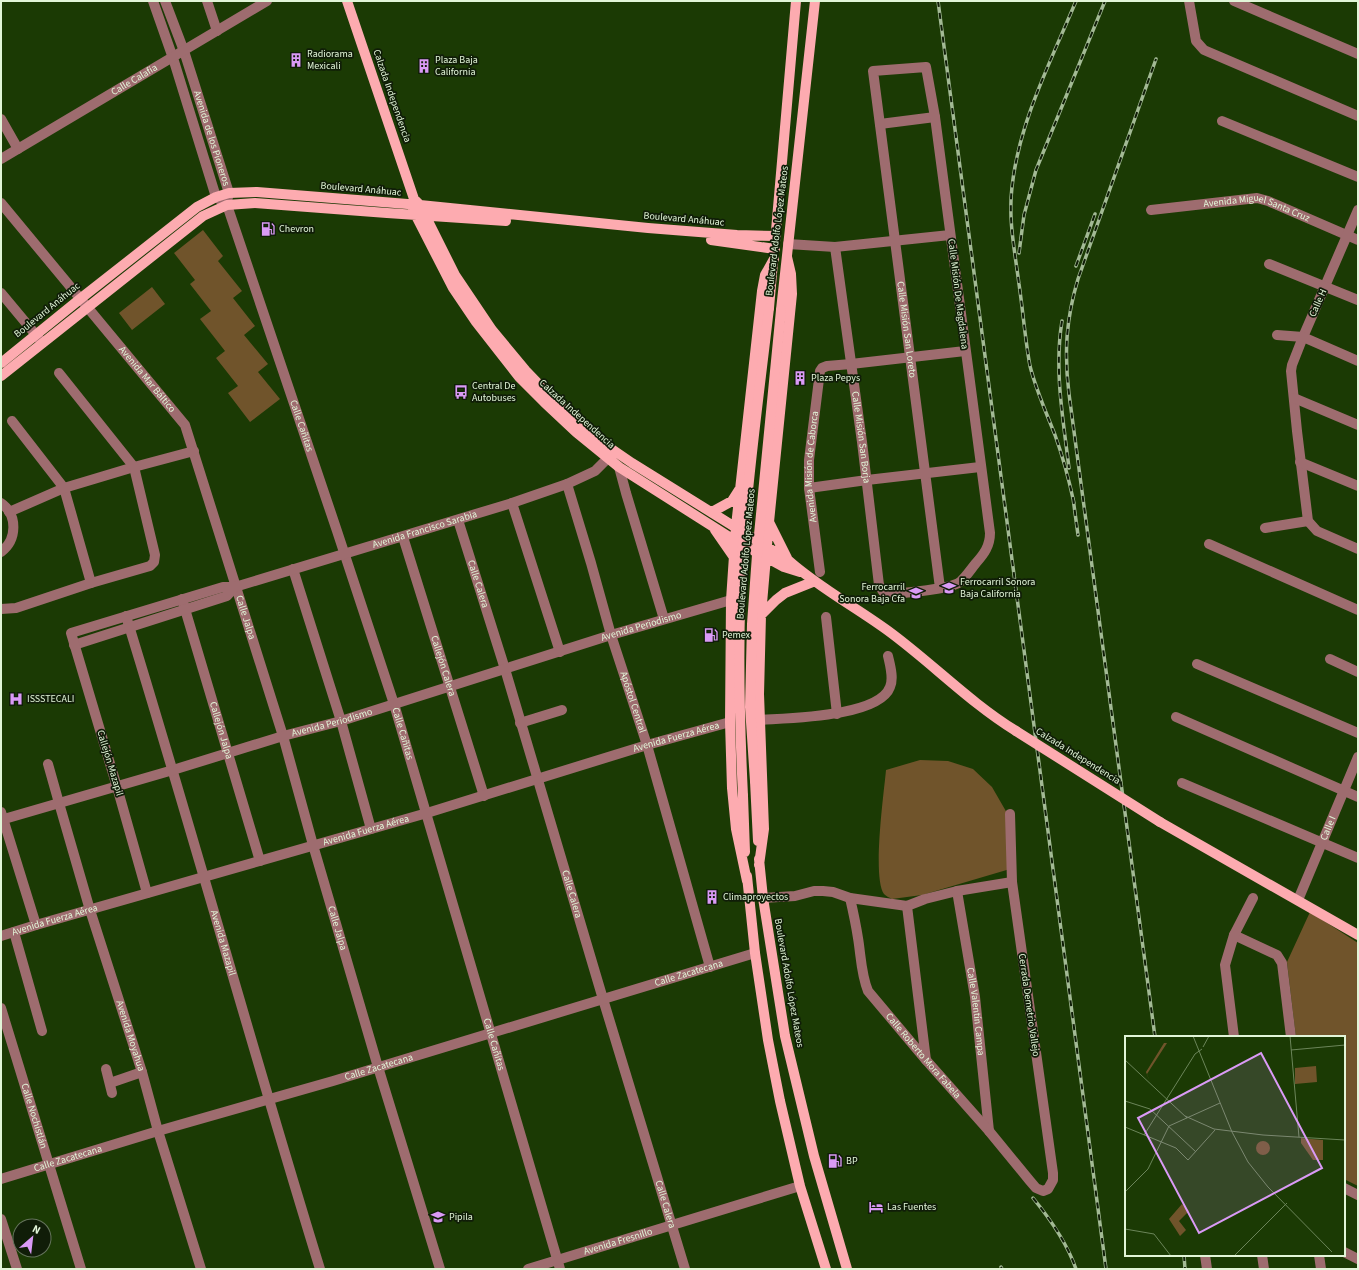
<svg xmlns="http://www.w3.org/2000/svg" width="1359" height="1270" font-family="'Source Sans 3',sans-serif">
<rect width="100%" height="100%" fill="#1b3a04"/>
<path fill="#70542b" d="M203,230L223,256L218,261L242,291L233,298L255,326L244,335L268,364L258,372L280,399L250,422L228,393L238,386L216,358L225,351L200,319L211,311L190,284L195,280L174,253Z
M152,287L165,304L132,330L119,313Z
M920,760L948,761L973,769L992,787L1007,813L1010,869L922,895L892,899C890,898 886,896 884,894C872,877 884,793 886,770Z
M1310,912L1358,943V1186L1344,1179V1037H1296L1287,962Z"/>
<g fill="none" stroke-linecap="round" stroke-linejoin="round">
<g stroke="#9e6c6f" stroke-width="10">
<path d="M153,1L173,58L216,197L222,201"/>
<path id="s1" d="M165,1L184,51L229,193L227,201"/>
<path d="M207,1L217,31"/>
<path d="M1189,1L1196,41L1204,50L1358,116"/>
<path d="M1234,1L1358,54"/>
<path d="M1,119L18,149"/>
<path d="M1222,121L1358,177"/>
<path d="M880,124L935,117"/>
<path id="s2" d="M1,159L267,1"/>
<path id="s3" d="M1,203L185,425L283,736L313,845L378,1067L440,1269"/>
<path id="s4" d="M227,205L337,531L394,704L560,1269"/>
<path id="s5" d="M1151,210L1257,198L1268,201L1358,240"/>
<path d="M1358,210L1303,337L1292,365L1291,371L1297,431L1308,521L1317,531L1358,549"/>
<path d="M788,244L835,247L950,235"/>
<path id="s6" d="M835,247L862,442L879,585L884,593L891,594C904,593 951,589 960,582C966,577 971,569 976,563C984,554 990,546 990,533L935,117L926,67L873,71L940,588"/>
<path d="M1269,264L1358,300"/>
<path d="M1,293L41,341"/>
<path d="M1277,335L1303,337L1358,361"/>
<path d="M1294,398L1358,425"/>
<path d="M12,421L64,488L91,583"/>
<path d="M1300,462L1358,486"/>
<path d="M619,467L626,493L664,619"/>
<path id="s7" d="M567,484L591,563L611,635L647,745L710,967"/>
<path d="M809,488L867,480L980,467"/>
<path d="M1,503C18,515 17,540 1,552"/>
<path d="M512,503L560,652"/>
<path d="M9,512L64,488L134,467L194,451"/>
<path id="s8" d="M458,520L505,669L603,999L685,1269"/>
<path d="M1265,528L1308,521"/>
<path id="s9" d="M403,537L484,796"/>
<path d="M1209,544L1358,610"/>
<path d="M293,569L341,721L371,829"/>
<path id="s10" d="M820,572L809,488V460L820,371L822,368L827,366L851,364L965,351"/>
<path id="s11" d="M182,599L260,861"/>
<path d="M1,609L16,608L91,583L150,566L154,562L155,555L134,467L59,373"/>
<path id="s12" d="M126,616C193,833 253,1052 320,1269"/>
<path d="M826,617L837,714"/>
<path d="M74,645L227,596L235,587"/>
<path d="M1330,659L1358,672"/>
<path d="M1197,664L1358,733"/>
<path d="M1176,717L1358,797"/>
<path d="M760,720C788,718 879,717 890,687C894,678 890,665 888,656"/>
<path d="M520,723L562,710"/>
<path id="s13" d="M48,764L59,803L90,910L142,1072L158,1131L201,1269"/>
<path d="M1182,783L1358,858"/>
<path d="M1,812L36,925"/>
<path id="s14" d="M1,820L173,770L283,736L341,721L611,635L731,600"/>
<path id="s15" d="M957,891L975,997L989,1131"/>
<path id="s16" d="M147,893L117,787L71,633L223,587H235L512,503L567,484L595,471L608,458"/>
<path d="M763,898L795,896L814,891H823L833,892L850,898L907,906"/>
<path id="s17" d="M850,898C853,911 856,925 858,938C861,956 861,974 868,991L926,1060L989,1131L1030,1181L1036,1188L1043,1191L1048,1189L1053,1180V1173L1012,882L1010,814"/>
<path id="s18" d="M1298,900L1358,757"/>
<path d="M14,932L42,1031"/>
<path d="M1234,935L1277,955L1282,963L1291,1037"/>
<path id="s19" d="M1,936L36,925L427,813L647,745L730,722"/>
<path id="s20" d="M1,1008L81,1269"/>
<path d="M1234,1037L1225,965L1234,935L1253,898"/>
<path d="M926,1060L907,906L925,899L957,891L1012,882"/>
<path d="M106,1069L112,1093"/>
<path d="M110,1083L142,1072"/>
<path id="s21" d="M1,1179L158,1131L333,1081L755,953"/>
<path d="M1344,1188L1358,1195"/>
<path d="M1,1219L17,1269"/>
<path d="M1344,1252L1358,1259"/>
<path d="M1205,1255L1207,1269"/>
<path d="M1262,1255L1264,1269"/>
<path d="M1319,1255L1321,1269"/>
<path id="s22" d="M528,1269L800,1186"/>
</g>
<path stroke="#fdabb0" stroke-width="10" d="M347,1L414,199L420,205L455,275L492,330L526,371L551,397L600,441L632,463L788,560C818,587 854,606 887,630C931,662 969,702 1016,731
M413,210L453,288L476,322L519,377L544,402L576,432L619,467L734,540L784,567L800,572
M711,240L775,249
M775,242L796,1
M769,308L773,262
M781,310L815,1
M1,363L80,299L197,207L216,197L229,193L257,192L420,205L648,228L737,235L776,236
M1,376L203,216L227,205L255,203L387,213L506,221
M712,512L732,501L739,490
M769,522L787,558
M715,530L733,556
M761,615L776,600L785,593L815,581
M755,781L758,841
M743,796L745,852
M1160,822L1358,935
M759,859L763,898L785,1036L814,1156L847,1269
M759,865L764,829L759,694L761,615L769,522L792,294L791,274L787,257
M747,876L755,953L768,1040L780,1101L800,1186L826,1269
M747,881L736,829L732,788L730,722L731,600L736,526L762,291L765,275L774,259"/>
<defs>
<path id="rail" d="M938,1L1106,1269
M1019,253L1024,215L1036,170L1105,1
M1076,266L1095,214
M1062,321C1054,370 1063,418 1069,468
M1073,498L1078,535
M1074,503C1069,480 1063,457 1055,435C1046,412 1036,390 1030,366C1025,339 1023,311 1019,284C1015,252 1008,220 1012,187C1019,122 1051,61 1076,1
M1155,1037L1069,394C1064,353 1066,319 1078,279L1156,59
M1033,1198C1051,1220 1067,1243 1076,1269
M1184,1255L1185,1269
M1001,1267L1002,1269"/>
</defs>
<use href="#rail" stroke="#a3ba95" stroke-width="3.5"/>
<use href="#rail" stroke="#101d08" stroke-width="2" stroke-dasharray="6" stroke-linecap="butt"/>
<path stroke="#fdabb0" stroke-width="10" d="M1016,731L1160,822
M755,781L750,707L752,624L757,555L781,310
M743,796C739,713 737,629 743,545C749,466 760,387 769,308"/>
</g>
<defs>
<symbol id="building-bare" viewBox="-9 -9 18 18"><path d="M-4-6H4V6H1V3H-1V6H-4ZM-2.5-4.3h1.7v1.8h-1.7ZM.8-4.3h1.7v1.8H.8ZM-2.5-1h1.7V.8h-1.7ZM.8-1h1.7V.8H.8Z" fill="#da9af6" stroke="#101d08" stroke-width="2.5" paint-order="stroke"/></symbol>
<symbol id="fuel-bare" viewBox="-9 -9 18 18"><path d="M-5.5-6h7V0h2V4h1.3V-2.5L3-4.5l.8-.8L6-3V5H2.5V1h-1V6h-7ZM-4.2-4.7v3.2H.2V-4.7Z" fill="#da9af6" stroke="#101d08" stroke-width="2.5" paint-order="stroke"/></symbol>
<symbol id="bus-bare" viewBox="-9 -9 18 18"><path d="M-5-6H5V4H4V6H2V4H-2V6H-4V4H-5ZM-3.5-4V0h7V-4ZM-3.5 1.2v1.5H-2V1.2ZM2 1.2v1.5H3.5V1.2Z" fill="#da9af6" stroke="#101d08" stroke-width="2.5" paint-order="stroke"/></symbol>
<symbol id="school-bare" viewBox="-9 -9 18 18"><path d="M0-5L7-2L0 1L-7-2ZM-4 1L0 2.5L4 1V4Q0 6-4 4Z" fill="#da9af6" stroke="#101d08" stroke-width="2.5" paint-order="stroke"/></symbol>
<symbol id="hospital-bare" viewBox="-9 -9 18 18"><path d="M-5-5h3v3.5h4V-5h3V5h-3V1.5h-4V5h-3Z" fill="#da9af6" stroke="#101d08" stroke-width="2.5" paint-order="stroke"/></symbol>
<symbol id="hotel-bare" viewBox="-9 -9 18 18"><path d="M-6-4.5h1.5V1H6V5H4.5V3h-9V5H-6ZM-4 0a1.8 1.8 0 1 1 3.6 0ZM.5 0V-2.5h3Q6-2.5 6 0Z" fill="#da9af6" stroke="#101d08" stroke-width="2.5" paint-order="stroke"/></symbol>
</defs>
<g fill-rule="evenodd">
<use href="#building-bare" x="286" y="50" width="20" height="20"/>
<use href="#building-bare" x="414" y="56" width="20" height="20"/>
<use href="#fuel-bare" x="258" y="219" width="20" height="20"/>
<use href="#building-bare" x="790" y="368" width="20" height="20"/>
<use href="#bus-bare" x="451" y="382" width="20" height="20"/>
<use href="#school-bare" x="939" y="578" width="20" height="20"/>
<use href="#school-bare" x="906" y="583" width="20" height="20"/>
<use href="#fuel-bare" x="701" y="625" width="20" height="20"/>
<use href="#hospital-bare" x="6" y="689" width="20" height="20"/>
<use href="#building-bare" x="702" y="887" width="20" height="20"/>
<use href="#fuel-bare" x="825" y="1151" width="20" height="20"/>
<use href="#hotel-bare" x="866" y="1197" width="20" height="20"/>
<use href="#school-bare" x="428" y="1207" width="20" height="20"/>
</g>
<g text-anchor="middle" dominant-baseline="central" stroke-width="3.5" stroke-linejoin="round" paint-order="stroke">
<g font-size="10" fill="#e2f5d8" stroke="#101d08" text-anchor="start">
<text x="307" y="54">Radiorama<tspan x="307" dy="12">Mexicali</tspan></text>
<text x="435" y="60">Plaza Baja<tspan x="435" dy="12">California</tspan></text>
<text x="279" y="229">Chevron</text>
<text x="811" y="378">Plaza Pepys</text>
<text x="472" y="386">Central De<tspan x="472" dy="12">Autobuses</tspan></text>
<text x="960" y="582">Ferrocarril Sonora<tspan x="960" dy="12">Baja California</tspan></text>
<text x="905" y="587" text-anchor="end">Ferrocarril<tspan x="905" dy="12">Sonora Baja Cfa</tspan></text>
<text x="722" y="635">Pemex</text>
<text x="27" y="699">ISSSTECALI</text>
<text x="723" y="897">Climaproyectos</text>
<text x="846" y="1161">BP</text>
<text x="887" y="1207">Las Fuentes</text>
<text x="449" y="1217">Pipila</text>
</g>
<g font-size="10" fill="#e2f5d8" stroke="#101d08">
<text stroke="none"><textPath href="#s2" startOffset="155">Calle Calafia</textPath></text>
<text transform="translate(392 96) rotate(71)">Calzada Independencia</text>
<text stroke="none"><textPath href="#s1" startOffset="145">Avenida de los Pioneros</textPath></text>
<text transform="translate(361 189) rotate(5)">Boulevard Anáhuac</text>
<text stroke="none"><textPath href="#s5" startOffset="108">Avenida Miguel Santa Cruz</textPath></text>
<text transform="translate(684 219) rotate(5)">Boulevard Anáhuac</text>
<text transform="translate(777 231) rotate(-83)">Boulevard Adolfo López Mateos</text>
<text transform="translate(958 294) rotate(83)">Calle Misión De Magdalena</text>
<text transform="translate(1318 303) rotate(-66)">Calle H</text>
<text transform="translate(47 310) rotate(-39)">Boulevard Anáhuac</text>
<text stroke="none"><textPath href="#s6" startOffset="1271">Calle Misión San Loreto</textPath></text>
<text stroke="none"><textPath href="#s3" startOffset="229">Avenida Mar Báltico</textPath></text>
<text transform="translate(577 414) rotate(42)">Calzada Independencia</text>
<text stroke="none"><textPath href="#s4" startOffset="233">Calle Cañitas</textPath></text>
<text stroke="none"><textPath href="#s6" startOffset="192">Calle Misión San Borja</textPath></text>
<text stroke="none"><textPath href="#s10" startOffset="106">Avenida Misión de Caborca</textPath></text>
<text stroke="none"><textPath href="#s16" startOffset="640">Avenida Francisco Sarabia</textPath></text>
<text transform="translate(746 554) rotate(-85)">Boulevard Adolfo López Mateos</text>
<text stroke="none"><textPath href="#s8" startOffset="67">Calle Calera</textPath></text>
<text stroke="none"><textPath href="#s3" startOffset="490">Calle Jalpa</textPath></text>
<text stroke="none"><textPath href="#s14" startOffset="669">Avenida Periodismo</textPath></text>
<text stroke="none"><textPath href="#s9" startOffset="135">Callejón Calera</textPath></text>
<text stroke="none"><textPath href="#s7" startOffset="228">Apóstol Central</textPath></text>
<text stroke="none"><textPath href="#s14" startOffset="345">Avenida Periodismo</textPath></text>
<text stroke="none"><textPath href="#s11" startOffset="137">Callejón Jalpa</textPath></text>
<text stroke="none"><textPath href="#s4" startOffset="557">Calle Cañitas</textPath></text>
<text stroke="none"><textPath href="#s19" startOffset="704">Avenida Fuerza Aérea</textPath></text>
<text transform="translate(1078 756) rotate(32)">Calzada Independencia</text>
<text transform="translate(110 763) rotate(73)">Callejón Mazapil</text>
<text stroke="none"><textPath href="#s18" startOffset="78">Calle I</textPath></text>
<text stroke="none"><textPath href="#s19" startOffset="380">Avenida Fuerza Aérea</textPath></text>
<text stroke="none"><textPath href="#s8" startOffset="391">Calle Calera</textPath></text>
<text stroke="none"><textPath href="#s19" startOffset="56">Avenida Fuerza Aérea</textPath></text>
<text stroke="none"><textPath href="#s3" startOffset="814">Calle Jalpa</textPath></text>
<text stroke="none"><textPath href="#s12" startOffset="341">Avenida Mazapil</textPath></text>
<text stroke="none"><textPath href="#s21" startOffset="718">Calle Zacatecana</textPath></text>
<text transform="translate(789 983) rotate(80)">Boulevard Adolfo López Mateos</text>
<text transform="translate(1029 1005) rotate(82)">Cerrada Demetrio Vallejo</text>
<text stroke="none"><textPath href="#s15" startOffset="122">Calle Valentín Campa</textPath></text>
<text stroke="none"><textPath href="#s13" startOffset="284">Avenida Moyahua</textPath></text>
<text stroke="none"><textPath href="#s4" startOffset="881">Calle Cañitas</textPath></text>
<text stroke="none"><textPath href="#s17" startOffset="180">Calle Roberto Mora Fabela</textPath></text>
<text stroke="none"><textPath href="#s21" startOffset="394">Calle Zacatecana</textPath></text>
<text stroke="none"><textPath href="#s20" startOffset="113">Calle Nochistlán</textPath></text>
<text stroke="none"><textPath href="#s21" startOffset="70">Calle Zacatecana</textPath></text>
<text stroke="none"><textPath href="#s8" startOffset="715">Calle Calera</textPath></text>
<text stroke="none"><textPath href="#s22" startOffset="94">Avenida Fresnillo</textPath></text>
</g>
</g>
<g transform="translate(1125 1036)">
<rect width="220" height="220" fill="#1b3a04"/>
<path d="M39,7H42L22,38L25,46L21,36ZM191,30L192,46L170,48V32ZM176,102L198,104V124H188L176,107ZM131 112a7 7 0 1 1 14 0a7 7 0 1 1-14 0ZM57,168L64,175L54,185L61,194L55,200L44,183Z" fill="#70542b"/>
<path fill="none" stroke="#6b8559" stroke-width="1" d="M68,0L107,96L123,126L143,151L207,216M165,0L174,101M78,11L84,0M166,14L220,9M0,24L62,82M0,65L25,73L71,116M60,80L89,93L138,99L220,104M0,91L51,112L63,124L90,94M19,99L70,18L77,13M0,156L23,133L44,90L95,67M0,193L29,198L46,220M109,220L162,167"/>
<path fill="#da9af6" fill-opacity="0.15" stroke="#da9af6" stroke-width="2" d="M136,17L197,132L74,197L13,82Z"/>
<rect width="220" height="220" fill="none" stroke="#e2f5d8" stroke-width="2"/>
</g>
<rect width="1359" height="1270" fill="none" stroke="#e2f5d8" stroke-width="4"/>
<g transform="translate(32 1238) rotate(28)"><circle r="19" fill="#101d08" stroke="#64735b"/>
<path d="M0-3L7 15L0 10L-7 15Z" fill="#da9af6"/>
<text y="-6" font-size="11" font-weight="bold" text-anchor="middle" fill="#e2f5d8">N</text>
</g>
</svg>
